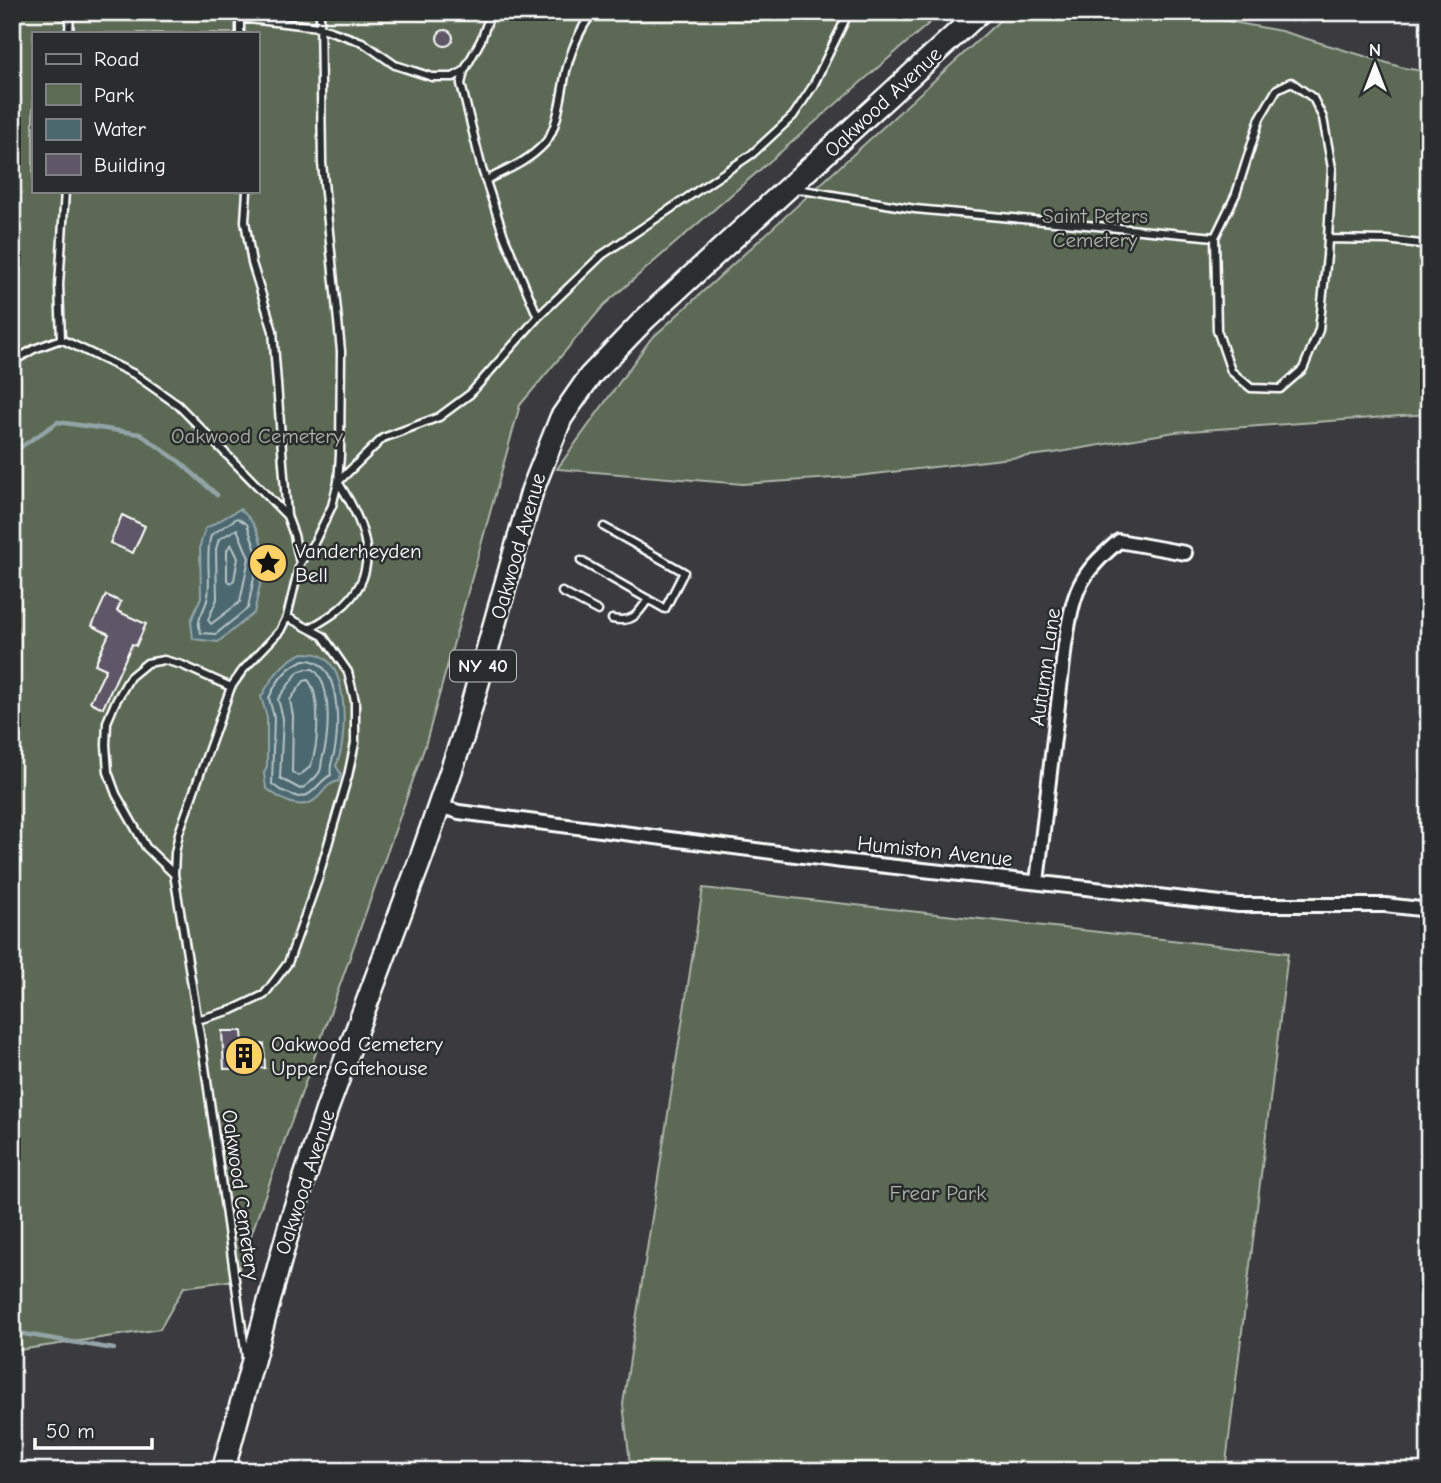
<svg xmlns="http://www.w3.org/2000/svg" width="1441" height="1483" font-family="'Comic Neue',sans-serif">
<rect width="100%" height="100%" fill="#3a3a3f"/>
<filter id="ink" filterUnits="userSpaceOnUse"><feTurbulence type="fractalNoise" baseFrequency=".0143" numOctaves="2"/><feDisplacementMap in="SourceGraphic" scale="14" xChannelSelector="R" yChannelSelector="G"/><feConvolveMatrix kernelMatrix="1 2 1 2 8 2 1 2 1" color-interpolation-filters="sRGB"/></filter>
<g filter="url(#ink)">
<path fill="#5b6b54" stroke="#adb5aa" stroke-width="2" fill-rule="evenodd" d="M12,12H942L604,305L520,405L425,746L235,1280L184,1287L160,1329L12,1351ZM33,33H257V191H33Z
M1009,12H1178L1281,31L1404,68L1429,72V414L1175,432L1054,453L849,477L743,484L557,469L650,340Z
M703,888L1288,953L1225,1471H631L623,1404Z"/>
<path fill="#4b686f" stroke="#93a4a9" stroke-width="2" d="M240,509C274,538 262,575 254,613L218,642L193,639L191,621L201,597L200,546L205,529Z
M303,653C313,653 321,653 328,661C348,681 347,742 336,766L341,774L339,781C326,784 326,790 317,798C301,813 280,799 266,788L264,773L267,766V717L261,697C272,678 282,661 303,653Z"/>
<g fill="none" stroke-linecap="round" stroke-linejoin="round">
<path stroke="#b7c3c5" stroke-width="2" d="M237,518L247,524L258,557L248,608L216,634L201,633C194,620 206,610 208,596C211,575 205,555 211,535Z
M237,529L249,558L240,602L211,624L208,620L217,599L216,549L219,539Z
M231,544L238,558L234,580L231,583L227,580V550Z
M304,660C341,658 340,728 334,754C332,762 329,766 331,775C318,781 314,797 298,797L280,790L272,784L274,717L269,698C276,682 287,666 304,660Z
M306,669H313C333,684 329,738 322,760C321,763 322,767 320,771C317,777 306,787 300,789L280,778L283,718L278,699L298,672Z
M308,680C321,694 319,748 310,766C308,770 301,774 298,776L292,772L293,716L290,700L304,681Z"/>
<path stroke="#93a4a9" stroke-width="4.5" d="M12,453L58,422L140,434L180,462L217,495
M12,1332L114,1349"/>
</g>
<path fill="#5f5767" stroke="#fff" stroke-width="2" d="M437 38a8 8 0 1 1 16 0a8 8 0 1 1-16 0Z
M122,515L145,526L133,553L110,543Z
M106,595L121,602L117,611L146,624L136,646L132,644L103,708L90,702L106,669L95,664L109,634L92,626Z
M222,1031H242L243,1045L264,1044L265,1068L224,1069Z"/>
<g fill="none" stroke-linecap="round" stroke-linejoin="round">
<defs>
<path id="lane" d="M240,12V33
M491,12L481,40L464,71L461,84L482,169L504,236L538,317
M240,18L319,27L362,42L395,65L432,77H453L464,71
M69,33L70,12
M1291,82L1313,98L1323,118L1332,168L1327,256L1319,330L1303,369L1280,389L1251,388L1231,371L1217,330L1215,237L1236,194L1260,118L1277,89Z
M486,180C507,170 529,161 545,143C558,129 562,90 566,71C571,51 580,29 593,12
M797,189L915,209L1215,237
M247,191L245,221L252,263L273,331L287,516
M1328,239L1387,240L1429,245
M61,339L59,285L65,191
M12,362L34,349L61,339L134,374L178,405L287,516L294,535L300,563L287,617L280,631L243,670L231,687L182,665L164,660L147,663L130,677L115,703L107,722L106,745L108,772L116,794L146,847L174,874L204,1060L246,1357
M581,561L665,609L684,572L604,527
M300,563L315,541L332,506L338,482L340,455L341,351L322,163L320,12
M562,592L598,611
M612,619C632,623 638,615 648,599
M310,628C319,623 330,617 338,610C385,573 366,525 338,482L383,438L439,417L470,394L538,317L602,255L752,154L793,116L813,86L849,12
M174,874L175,853L179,833L231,687
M197,1020L232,1010L264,995L288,963L317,882L348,776L355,743V701L348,672L323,636L287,617"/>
<path id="street" d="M439,806L459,812L842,861L1239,905H1385L1429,910
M1037,882L1065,645C1074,591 1077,576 1119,541L1185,553"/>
<path id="primary" d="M223,1471L292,1217L327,1109L421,858L463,736L532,491L561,418L590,376L645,319L980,12"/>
</defs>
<use href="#lane" stroke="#fff" stroke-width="11"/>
<use href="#street" stroke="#fff" stroke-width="18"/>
<use href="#primary" stroke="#fff" stroke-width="26"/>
<use href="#lane" stroke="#2a2d2e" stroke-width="6"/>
<use href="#street" stroke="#2a2d2e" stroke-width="12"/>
<use href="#primary" stroke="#2a2d2e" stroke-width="21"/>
</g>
</g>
<defs>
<symbol id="sight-disc" viewBox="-11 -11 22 22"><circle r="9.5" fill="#ffd166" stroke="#2a2d2e"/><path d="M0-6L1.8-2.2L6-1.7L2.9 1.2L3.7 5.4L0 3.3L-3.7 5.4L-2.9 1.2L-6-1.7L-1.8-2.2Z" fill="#111"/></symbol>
<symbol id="building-disc" viewBox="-11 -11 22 22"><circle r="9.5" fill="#ffd166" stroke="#2a2d2e"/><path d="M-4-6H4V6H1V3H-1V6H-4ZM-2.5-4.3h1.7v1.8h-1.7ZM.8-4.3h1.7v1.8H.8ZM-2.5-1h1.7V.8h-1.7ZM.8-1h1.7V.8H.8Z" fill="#111"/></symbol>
</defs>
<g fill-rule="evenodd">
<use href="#sight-disc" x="246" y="541" width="44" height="44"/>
<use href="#building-disc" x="222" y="1034" width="44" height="44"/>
</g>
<g text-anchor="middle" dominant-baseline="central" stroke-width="5" stroke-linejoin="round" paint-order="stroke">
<rect fill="#2a2d2e" stroke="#bfc0c0" stroke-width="2" x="450" y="650.5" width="66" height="31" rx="5"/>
<g font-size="19" font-weight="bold" fill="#fff">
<text x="483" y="666">NY 40</text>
</g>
<g font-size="21" fill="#fff" stroke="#2a2d2e">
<text transform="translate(883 102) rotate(-43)">Oakwood Avenue</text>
<text transform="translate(518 546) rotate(-74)">Oakwood Avenue</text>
<text transform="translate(1045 667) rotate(-82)">Autumn Lane</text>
<text transform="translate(935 851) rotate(6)">Humiston Avenue</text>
<text transform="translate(305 1182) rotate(-72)">Oakwood Avenue</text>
<text transform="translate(241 1195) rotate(82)">Oakwood Cemetery</text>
</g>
<g font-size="21" fill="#adb5aa" stroke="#2a2d2e">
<text x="1095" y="216">Saint Peters<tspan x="1095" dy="24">Cemetery</tspan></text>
<text x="257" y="436">Oakwood Cemetery</text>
<text x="938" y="1193">Frear Park</text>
</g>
<g font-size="21" fill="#fff" stroke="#2a2d2e" text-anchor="start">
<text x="295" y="551">Vanderheyden<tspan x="295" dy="24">Bell</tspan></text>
<text x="271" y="1044">Oakwood Cemetery<tspan x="271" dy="24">Upper Gatehouse</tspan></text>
</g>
</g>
<rect width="1441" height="1483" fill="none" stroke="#2a2d2e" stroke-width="42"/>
<rect x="21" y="21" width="1399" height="1441" fill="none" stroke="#fff" stroke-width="2.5" filter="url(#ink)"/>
<rect x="32" y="32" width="228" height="161" fill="#2a2d2e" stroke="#7f8182" stroke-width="2"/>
<rect x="46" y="54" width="35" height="10" fill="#2a2d2e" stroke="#7f8182" stroke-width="2"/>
<text x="94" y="66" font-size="21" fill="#ffffff">Road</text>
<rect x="46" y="84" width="35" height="21" fill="#5b6b54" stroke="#7f8182" stroke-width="2"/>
<text x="94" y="102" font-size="21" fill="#ffffff">Park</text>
<rect x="46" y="119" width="35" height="21" fill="#4b686f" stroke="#7f8182" stroke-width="2"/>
<text x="94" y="136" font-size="21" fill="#ffffff">Water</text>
<rect x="46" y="154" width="35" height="21" fill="#5f5767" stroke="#7f8182" stroke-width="2"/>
<text x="94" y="172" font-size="21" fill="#ffffff">Building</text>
<g transform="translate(1375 66)" stroke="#2a2d2e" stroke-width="5" paint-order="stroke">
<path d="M0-5L12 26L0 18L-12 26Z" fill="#ffffff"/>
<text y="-10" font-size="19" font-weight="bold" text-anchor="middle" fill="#ffffff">N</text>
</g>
<path d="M35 1438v10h117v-10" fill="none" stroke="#ffffff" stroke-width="3.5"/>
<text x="46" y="1438" font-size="21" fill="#ffffff" stroke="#2a2d2e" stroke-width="5" paint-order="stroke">50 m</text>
</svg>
